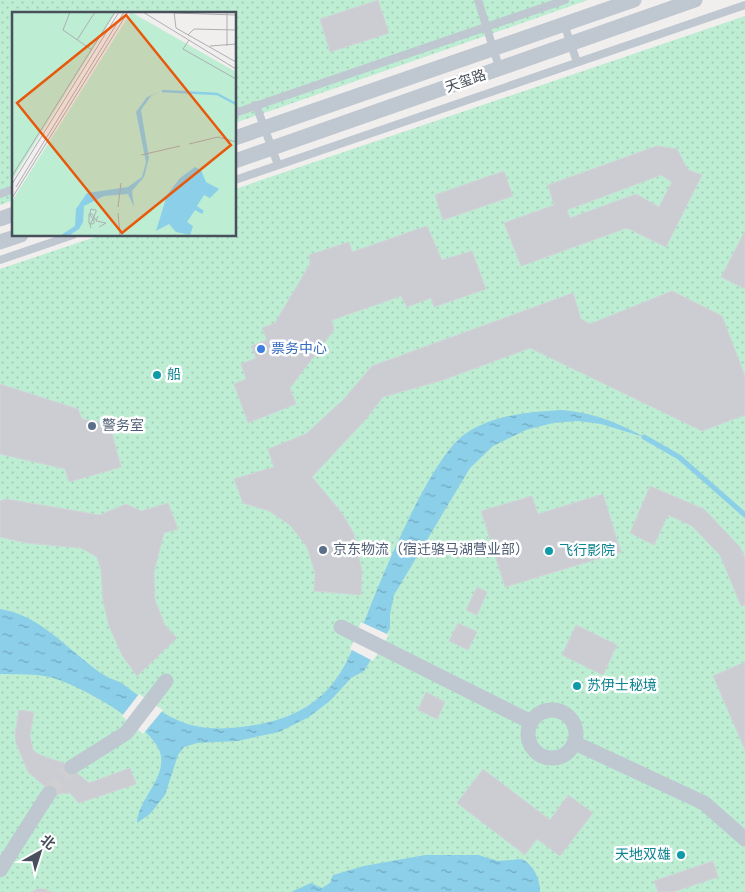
<svg xmlns="http://www.w3.org/2000/svg" width="745" height="892" font-family="Overpass,'Noto Sans SC',sans-serif">
<defs>
<pattern id="park-dots" width="8" height="8" patternUnits="userSpaceOnUse" patternTransform="scale(1.25)"><rect width="8" height="8" fill="#bdedd3"/><path d="M2 2h.1M6 6h.1" fill="none" stroke="#a4cdb7" stroke-width="1.8" stroke-linecap="round"/></pattern>
<pattern id="water-ripples" width="26" height="14" patternUnits="userSpaceOnUse" patternTransform="scale(1.25)"><rect width="26" height="14" fill="#8bcfe9"/><path d="M2 4q2-2 4 0t4 0M15 11q2-2 4 0t4 0" fill="none" stroke="#73aac0"/></pattern>
</defs>
<rect width="100%" height="100%" fill="#f1eeee"/>
<path fill="url(#park-dots)" d="M0,0H588L235,123V14H14V200L0,205Z
M745,16V892H0V269L101,235H235V189Z"/>
<path fill="url(#water-ripples)" d="M561,410C594,413 614,421 644,437L601,424L578,421L553,423L526,430L493,446L470,468L394,595L390,614V628L364,671L351,678L331,700L309,717L279,732L237,741L197,743L184,747L178,755L165,795L150,814L137,823C138,799 164,782 161,756C158,728 79,685 53,678C37,673 17,675 0,674V609C34,614 58,639 84,660C92,667 100,673 109,678C114,680 119,681 123,684C169,719 189,735 249,726C276,722 301,714 322,695C345,675 355,642 367,615C383,574 431,457 465,434C493,415 528,412 561,410Z
M425,855H478L498,861L522,859C534,866 540,878 540,892H291L311,883L322,888L330,883L333,875L364,866Z"/>
<path fill="#f1eeee" d="M361,622L389,635L373,661L350,649Z
M139,694L163,710L143,734L122,716Z"/>
<g fill="none" stroke-linecap="round" stroke-linejoin="round">
<path stroke="#8bcfe9" stroke-width="5" d="M644,437L679,457L745,515"/>
</g>
<path fill="#cbcdd3" stroke="#d2d4d9" fill-rule="evenodd" d="M378,0L389,33L330,52L320,19Z
M657,146L677,149L688,170L702,175L666,247L627,228L521,266L504,223L554,205L548,185ZM661,175L672,182L659,207L636,194L570,218L567,210Z
M504,171L513,196L443,220L435,195Z
M427,226L442,260L472,251L486,289L434,307L431,298L407,307L401,296L332,320L334,330L290,388L296,404L248,423L234,384L246,379L241,364L256,358L251,346L267,340L262,328L275,323L310,264L309,255L349,242L352,252Z
M745,231V289L721,277Z
M672,291L722,316L745,376V415L702,431L530,348L443,380L383,397L366,419L312,477L342,513L354,534L362,571L361,595L314,591L315,573L307,547L290,525L269,511L243,503L234,479L274,467L268,449L306,434L344,399L372,366L573,293L581,319L590,324Z
M0,384L78,409L82,419L99,422L100,427L110,425L121,467L69,482L65,469L0,454Z
M650,486L704,509L740,547L745,559V605L741,606L720,555L692,526L668,515L654,545L630,533Z
M603,494L621,552L505,587L481,511L532,496L538,514Z
M6,499L100,515L126,504L141,511L168,503L178,529L164,533L154,572L155,600L165,625L177,638L137,676L122,655L109,626L103,601L101,570L97,557L81,548L26,543L0,537V501Z
M477,587L487,592L477,615L466,610Z
M458,623L477,632L468,650L449,641Z
M576,625L617,645L603,675L562,655Z
M745,662V750L713,676Z
M426,692L445,702L437,719L418,710Z
M19,710L34,712L30,735L33,750L40,755L66,764L89,783L130,768L136,784L79,803L70,793L58,794L42,784L28,772L16,743L15,734Z
M483,769L550,820L568,795L593,813L560,856L537,839L525,855L457,803Z
M713,861L718,877L673,892H658L654,881Z
M38,889H44L51,892H31Z"/>
<g fill="none" stroke-linecap="round" stroke-linejoin="round">
<path stroke="#cfced1" stroke-width="15" stroke-dasharray="15 8" stroke-linecap="butt" d="M49,793L72,767"/>
<path stroke="#bfc7d0" stroke-width="8" d="M478,0L500,70
M564,24L577,62
M256,105L278,165
M235,113L565,0
M235,180L745,5
M0,194L14,189
M0,260L73,235"/>
<path stroke="#bfc7d0" stroke-width="15" d="M235,138L634,0
M235,161L695,0
M0,219L14,214
M0,242L21,235
M341,627L531,722
M528 734a24 24 0 1 1 48 0a24 24 0 1 1-48 0Z
M575,743L704,803L745,839
M72,767L126,733L166,681
M0,870L49,793"/>
</g>
<circle fill="#3f7fe0" stroke="#fff" stroke-width="2" cx="261" cy="349" r="5"/>
<g fill="#0f9aa8" stroke="#fff" stroke-width="2">
<circle cx="157" cy="375" r="5"/>
<circle cx="549" cy="551" r="5"/>
<circle cx="577" cy="686" r="5"/>
<circle cx="681" cy="855" r="5"/>
</g>
<g fill="#5c6f8a" stroke="#fff" stroke-width="2">
<circle cx="92" cy="426" r="5"/>
<circle cx="323" cy="550" r="5"/>
</g>
<g text-anchor="middle" dominant-baseline="central" stroke-width="5" stroke-linejoin="round" paint-order="stroke">
<g font-size="14" fill="#47505b" stroke="#fff">
<text transform="translate(466 82) rotate(-19)">天玺路</text>
</g>
<g font-size="14" fill="#366cbe" stroke="#fff" text-anchor="start">
<text x="271" y="349">票务中心</text>
</g>
<g font-size="14" fill="#0d838f" stroke="#fff" text-anchor="start">
<text x="167" y="375">船</text>
<text x="559" y="551">飞行影院</text>
<text x="587" y="686">苏伊士秘境</text>
<text x="671" y="855" text-anchor="end">天地双雄</text>
</g>
<g font-size="14" fill="#4e5e75" stroke="#fff" text-anchor="start">
<text x="102" y="426">警务室</text>
<text x="333" y="550">京东物流（宿迁骆马湖营业部）</text>
</g>
</g>
<g transform="translate(12 12)">
<rect width="224" height="224" fill="#f1eeee"/>
<path d="M0,0H104L0,168ZM119,0L224,60V223H0V189Z" fill="#bdedd3"/>
<path d="M150,79L139,84L129,98L137,146L132,165L120,179L122,195L116,182L92,184L72,194L71,210L67,217L58,223H49L63,214L64,197L75,181L116,175L130,165L134,150L124,100L135,85ZM183,155L189,158L194,170L207,177L198,186L192,183L185,194L192,199L190,202L183,198L175,210L181,214L178,223L164,220L157,212L144,219L155,183L168,166Z" fill="#8bcfe9"/>
<path fill="none" stroke="#8bcfe9" stroke-width="2.5" d="M150,79L205,82L224,92"/>
<path fill="none" stroke="#adafb3" stroke-width="1" d="M58,0L51,18L80,38M131,0L224,57M162,0L164,16L224,50M162,1L224,3M176,23L182,17L224,18M65,28L83,0M177,28L171,37L224,67M198,34L224,32M215,34V1M177,132L206,125L224,130M129,143L168,134M0,164L103,0M0,172L107,0M4,175L112,0M0,186L116,0M106,195L109,171M106,201L108,223M86,204L84,209L94,211L87,215M79,216L78,213L84,200V198L79,197L78,201V203L82,208V211L80,212H78L77,211V202H80L81,203V204L82,205L83,207L85,208"/>
<path fill="#e8590c" fill-opacity="0.15" stroke="#e8590c" stroke-width="2.5" d="M114,3L219,133L110,221L5,91Z"/>
<rect width="224" height="224" fill="none" stroke="#47505b" stroke-width="2.5"/>
</g>
<g transform="translate(40 852) rotate(39)" stroke="#ffffff" stroke-width="4" paint-order="stroke">
<path d="M0-4L9 19L0 12L-9 19Z" fill="#47505b"/>
<text y="-8" font-size="14" font-weight="bold" text-anchor="middle" fill="#47505b">北</text>
</g>
</svg>
